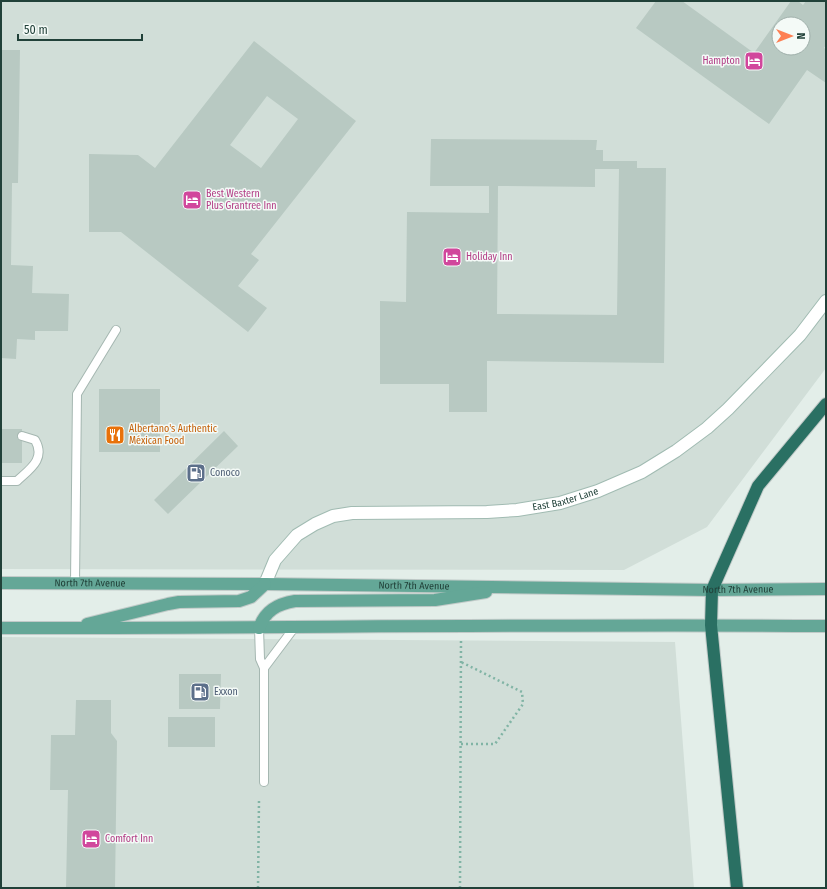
<svg xmlns="http://www.w3.org/2000/svg" width="827" height="889" font-family="'Fira Sans Condensed',sans-serif">
<rect width="100%" height="100%" fill="#e3eee9"/>
<path fill="#d1ded8" fill-rule="evenodd" d="M1,1H826V368L707,527L624,570L1,569ZM779,24H803V48H779Z
M1,637L675,642L694,888H1Z"/>
<path fill="#b8c9c2" fill-rule="evenodd" d="M656,1H682L754,53L791,1H798L803,5L806,1H826V45L824,48L826,49V83L807,70L769,124L636,28ZM779,24H803V48H779Z
M254,41L356,121L251,254L259,260L238,286L267,308L248,332L121,232H89V154L138,155L155,168ZM267,96L298,119L261,168L230,145Z
M1,50H20L18,183H12L11,265L33,266L32,293L69,294L68,331H35V340L17,339L16,359L1,358Z
M431,139L597,140L596,150H603V161H637V168H666L664,363L487,361V412H449V384H380V301L406,302L407,212L489,213V186H430ZM595,169H619L617,315L497,314L498,186L595,187Z
M99,389H160V452H99Z
M1,429H22V463H1Z
M224,431L238,446L168,514L154,500Z
M179,674H221L220,709H179Z
M76,700H111V733L117,741L115,888H66L68,790H50L51,735H75Z
M168,717H215V747H168Z"/>
<g fill="none" stroke-linecap="round" stroke-linejoin="round">
<defs>
<path id="lane" d="M1,481H17C30,469 46,459 35,440L22,436
M75,583L77,394L116,330
M259,628L260,659L264,668V782
M264,668L294,628"/>
<g id="secondary">
<path id="s1" d="M265,584L275,560L297,535L315,524L333,516L352,513L487,512L517,510L560,503L598,491L642,472L676,451L707,428L728,409L800,335L826,301"/>
</g>
<g id="primary">
<path id="s2" d="M1,583L265,584L712,590L826,589"/>
<path d="M87,624L168,604L179,602L239,601L251,597L265,584"/>
<path d="M1,628C276,628 551,624 826,626"/>
<path d="M259,628C265,611 277,604 295,601L435,600L486,592"/>
</g>
<path id="highway" d="M737,888L711,625L712,590L758,486L826,404"/>
</defs>
<use href="#lane" stroke="#a5b7b1" stroke-width="10"/>
<use href="#secondary" stroke="#a1bbb2" stroke-width="14"/>
<use href="#primary" stroke="#c1cac8" stroke-width="14"/>
<use href="#highway" stroke="#c1cac8" stroke-width="14"/>
<path stroke="#81b4a5" stroke-width="2.5" stroke-dasharray="2 3" stroke-linecap="butt" d="M461,744H495L523,704L522,692L461,662
M258,888L259,800
M460,888L461,639"/>
<use href="#lane" stroke="#fff" stroke-width="8"/>
<use href="#secondary" stroke="#fff" stroke-width="12"/>
<use href="#primary" stroke="#64a797" stroke-width="12"/>
<use href="#highway" stroke="#2a7063" stroke-width="12"/>
</g>
<defs>
<symbol id="hotel-square" viewBox="-11 -11 22 22"><rect x="-9" y="-9" width="18" height="18" rx="4" fill="#d1479c" stroke="#f4faf7"/><path d="M-6-4.5h1.5V1H6V5H4.5V3h-9V5H-6ZM-4 0a1.8 1.8 0 1 1 3.6 0ZM.5 0V-2.5h3Q6-2.5 6 0Z" fill="#fff"/></symbol>
<symbol id="restaurant-square" viewBox="-11 -11 22 22"><rect x="-9" y="-9" width="18" height="18" rx="4" fill="#e8710a" stroke="#f4faf7"/><path d="M-5-6h1v4h1v-4h1v4h1v-4h1v5L-1.5 .5V6h-2V.5L-5-1ZM5-6V6H3V1.5H1.5Q1.5-4 5-6Z" fill="#fff"/></symbol>
<symbol id="fuel-square" viewBox="-11 -11 22 22"><rect x="-9" y="-9" width="18" height="18" rx="4" fill="#5c6f8a" stroke="#f4faf7"/><path d="M-5.5-6h7V0h2V4h1.3V-2.5L3-4.5l.8-.8L6-3V5H2.5V1h-1V6h-7ZM-4.2-4.7v3.2H.2V-4.7Z" fill="#fff"/></symbol>
</defs>
<g fill-rule="evenodd">
<use href="#hotel-square" x="743" y="50" width="22" height="22"/>
<use href="#hotel-square" x="181" y="189" width="22" height="22"/>
<use href="#hotel-square" x="441" y="246" width="22" height="22"/>
<use href="#restaurant-square" x="104" y="424" width="22" height="22"/>
<use href="#fuel-square" x="185" y="462" width="22" height="22"/>
<use href="#fuel-square" x="189" y="681" width="22" height="22"/>
<use href="#hotel-square" x="80" y="828" width="22" height="22"/>
</g>
<g text-anchor="middle" dominant-baseline="central" stroke-width="3" stroke-linejoin="round" paint-order="stroke">
<g font-size="10" fill="#b23c85" stroke="#f4faf7" text-anchor="start">
<text x="740" y="61" text-anchor="end">Hampton</text>
<text x="206" y="194">Best Western<tspan x="206" dy="12">Plus Grantree Inn</tspan></text>
<text x="466" y="257">Holiday Inn</text>
<text x="105" y="839">Comfort Inn</text>
</g>
<g font-size="10" fill="#c56008" stroke="#f4faf7" text-anchor="start">
<text x="129" y="429">Albertano's Authentic<tspan x="129" dy="12">Méxican Food</tspan></text>
</g>
<g font-size="10" fill="#4e5e75" stroke="#f4faf7" text-anchor="start">
<text x="210" y="473">Conoco</text>
<text x="214" y="692">Exxon</text>
</g>
<g font-size="10" fill="#214139" stroke="#f4faf7">
<text stroke="none"><textPath href="#s1" startOffset="334">East Baxter Lane</textPath></text>
<text stroke="none"><textPath href="#s2" startOffset="89">North 7th Avenue</textPath></text>
<text stroke="none"><textPath href="#s2" startOffset="413">North 7th Avenue</textPath></text>
<text stroke="none"><textPath href="#s2" startOffset="737">North 7th Avenue</textPath></text>
</g>
</g>
<rect width="827" height="889" fill="none" stroke="#214139" stroke-width="4"/>
<g transform="translate(791 36) rotate(90)"><circle r="19" fill="#f4faf7" stroke="#a0b0ab"/>
<path d="M0-3L7 15L0 10L-7 15Z" fill="#fd7f53"/>
<text y="-6" font-size="11" font-weight="bold" text-anchor="middle" fill="#214139">N</text>
</g>
<path d="M18 34v6h124v-6" fill="none" stroke="#214139" stroke-width="2"/>
<text x="24" y="34" font-size="12" fill="#214139" stroke="#f4faf7" stroke-width="3" paint-order="stroke">50 m</text>
</svg>
